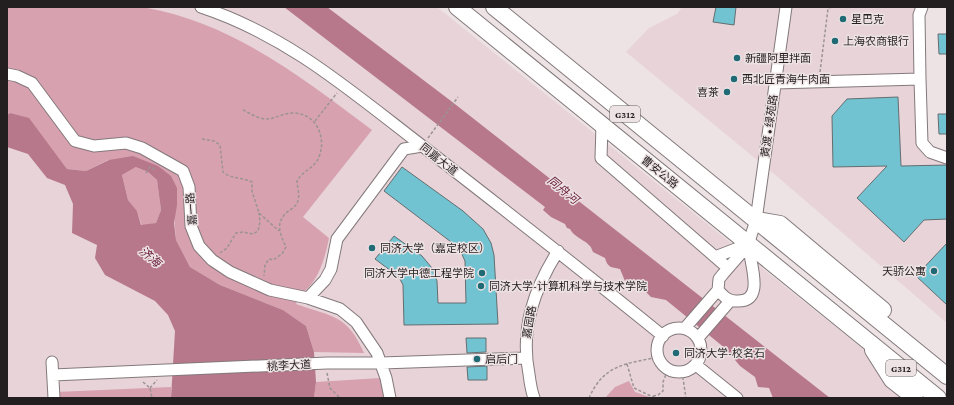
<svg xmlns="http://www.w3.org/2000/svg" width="954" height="405" font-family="'Crimson Pro','Noto Sans SC',serif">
<rect width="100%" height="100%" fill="#ede2e4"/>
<path fill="#e7d3d8" d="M7,7H437L924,398H7Z
M682,7H921L924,140L929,145L947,152V323L779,178L626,52L649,28L677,14Z"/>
<path fill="#d7a1b0" d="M7,7C38,7 70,7 101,7C116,7 133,5 147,8C234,24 303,78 372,130L303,217L329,238C326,253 322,269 313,282C307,290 300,294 296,304C332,317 347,314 364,353L314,352L306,326L283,310L220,285L190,267L176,240L171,176L108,160L86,171L67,169L48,144L10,113L7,115Z
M136,167L148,172L157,180L161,210L156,223L142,226L137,211L128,200L122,175Z
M381,378L386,398H314L316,382Z
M629,381L635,392L652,398H605L615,387Z
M171,387V398H57L56,392Z"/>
<path fill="#b6788a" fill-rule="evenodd" d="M284,7H327L451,101L830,398H773L769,388L758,387L755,377L740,366L726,349L666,300L651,297L639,285L625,281L620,269C611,267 608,268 605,258L593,252C590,240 576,240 570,229L567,228L565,224L551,217L543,210L545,207Z
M10,113L29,118L67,169L86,171L109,160L133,156L158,166L171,176L177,188V205L174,223L176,240L190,267L220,285L283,310L306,326L314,352L316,382L314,398H171L175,331L168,315L155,301L105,275L95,258L97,245L72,233L73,204L65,185L47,178L28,154L7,147V115ZM136,167L148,172L157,180L161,210L156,223L141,225L137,211L128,200L122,175Z"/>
<path fill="#72c3d1" stroke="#636e70" d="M716,7H736L734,25L713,22Z
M938,34H947V54H939Z
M898,97L901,166L947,165V219L924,220L904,242L857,198L887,166L833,167L832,116L847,99Z
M938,114H947V134H939Z
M402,167L463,211L483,229L491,243L494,255L498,324L404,325L403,285L399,277L375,259L394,236L422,256L432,268L437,281L438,303H466L465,261L459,248L384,191Z
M947,243V305L916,276Z
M466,338H486V352L467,353Z
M487,366V380H468L467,367Z"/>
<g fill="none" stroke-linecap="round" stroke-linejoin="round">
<defs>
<path id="minor" d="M201,7C289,36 353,93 425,148C505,210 584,272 663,336
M7,74L17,76L32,83L75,141L94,146L126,143L142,148L183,171L189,187L191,226L199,246L212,260L230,272L270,290L308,298L340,309L356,322L377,353L386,378L390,398
M920,79L919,15L922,7
M775,83L920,79L922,143L930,152L947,158
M602,125L601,158L728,268
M749,244L723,274L719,279L718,290C724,297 729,302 738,301C767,301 748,260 749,244C750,236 754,228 756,220L786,7
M715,257L746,245
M308,298L325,280L331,269L337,239L404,149L422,146
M657 350a22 22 0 1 1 44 0a22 22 0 1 1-44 0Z
M685,328L718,290
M698,338L730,301
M52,362L54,398
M696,365L737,398
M53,375L327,363H382L526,358
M534,398C531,390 530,382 529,374C520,329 534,289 558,251"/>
<path id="highway" d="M457,7L938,398
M494,7L947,376
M757,220L780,224L883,310
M873,350L892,380L915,398"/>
</defs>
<use href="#minor" stroke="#83797b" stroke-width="13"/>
<use href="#highway" stroke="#83797b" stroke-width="18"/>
<path stroke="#9b9394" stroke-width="1.5" stroke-dasharray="3 2" stroke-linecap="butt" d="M820,72L828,9L831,7
M243,110C250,113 258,119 266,119C275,119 283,113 293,113C316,113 327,137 319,157C315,168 302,171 297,181C297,187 300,194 298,200C297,207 290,209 285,214C275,225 281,236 286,247L282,254L273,260L269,259L265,265L264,276
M315,121L337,93
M428,138L458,97
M202,139L214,141L220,145L223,172C231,179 242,177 252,182V191L259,213L279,231
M146,173L150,167L153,169L155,167
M220,253L227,248L236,233L243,232L253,234L258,231L260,222L259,213
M627,364L634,388L655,398
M682,372L686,398
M327,373L330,388L340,398
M143,382L150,388L152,398
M150,388L157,380
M653,396L658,395L663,391V382L668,369
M589,398C604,364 626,364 658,357"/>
<use href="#minor" stroke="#fff" stroke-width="11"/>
<use href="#highway" stroke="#fff" stroke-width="16"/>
</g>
<g fill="#206a75" stroke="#ede2e4" stroke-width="1.5">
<circle cx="843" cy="19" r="4"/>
<circle cx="835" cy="41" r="4"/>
<circle cx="737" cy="58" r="4"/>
<circle cx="734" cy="79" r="4"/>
<circle cx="727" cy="92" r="4"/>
<circle cx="372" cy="248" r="4"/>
<circle cx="934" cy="271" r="4"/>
<circle cx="482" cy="273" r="4"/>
<circle cx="481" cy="286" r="4"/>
<circle cx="676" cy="353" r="4"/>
<circle cx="477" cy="359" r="4"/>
</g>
<g text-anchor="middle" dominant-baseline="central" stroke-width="3" stroke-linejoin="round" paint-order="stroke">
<g fill="#ede2e4" stroke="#605a5b" stroke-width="1">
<rect x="610" y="106" width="30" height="16" rx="3"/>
<rect x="886" y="360" width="30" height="16" rx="3"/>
</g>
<g font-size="10" font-weight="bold" fill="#231f20">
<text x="625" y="114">G312</text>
<text x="901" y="368">G312</text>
</g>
<g font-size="11" fill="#231f20" stroke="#ede2e4" text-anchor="start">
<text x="851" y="19">星巴克</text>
<text x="843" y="41">上海农商银行</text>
<text x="745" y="58">新疆阿里拌面</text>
<text x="742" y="79">西北匠青海牛肉面</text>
<text x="719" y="92" text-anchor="end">喜茶</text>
<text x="380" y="248">同济大学（嘉定校区）</text>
<text x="926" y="271" text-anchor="end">天骄公寓</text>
<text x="474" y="273" text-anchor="end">同济大学中德工程学院</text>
<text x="489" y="286">同济大学-计算机科学与技术学院</text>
<text x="684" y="353">同济大学-校名石</text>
<text x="485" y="359">启后门</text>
</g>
<g font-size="11" fill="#231f20" stroke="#ede2e4">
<text transform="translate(769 126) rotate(-82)">黄渡 • 绿苑路</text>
<text transform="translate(439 159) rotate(38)">同嘉大道</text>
<text transform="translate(660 172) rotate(39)">曹安公路</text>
<text transform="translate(191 209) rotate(-95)">嘉一路</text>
<text transform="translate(529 322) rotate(-80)">嘉园路</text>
<text transform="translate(289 365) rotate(-3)">桃李大道</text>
</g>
<g font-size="12" font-style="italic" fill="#681c39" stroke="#ede2e4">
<text transform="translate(563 190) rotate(39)">同舟河</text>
<text transform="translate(150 257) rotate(40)">济海</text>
</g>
</g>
<rect width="954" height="405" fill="none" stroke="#231f20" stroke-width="16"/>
</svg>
